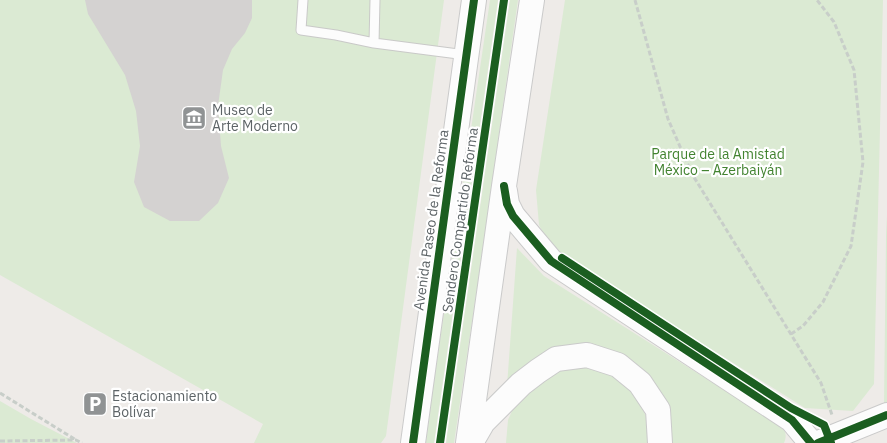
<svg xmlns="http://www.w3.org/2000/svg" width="887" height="443" font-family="'IBM Plex Sans',sans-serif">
<rect width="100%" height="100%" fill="#eeebe8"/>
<path fill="#dbead3" d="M0,0H444L386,436L381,443H254L263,424L0,275Z
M490,0H498L434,443H426L433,388Z
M510,0H518L478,281L454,443H446Z
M565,0H883L874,384L853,411L805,408L551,249L539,225L536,190Z
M887,215V405L884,407L886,236Z
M517,248L544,276L781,426C786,431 787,436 784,443H670L615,353L507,386Z
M582,366C589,367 595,367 602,369C632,379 651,412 649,443H506L508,420L516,402L562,367Z
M0,401L31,419L77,443H0Z"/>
<path fill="#d4d2d1" d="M85,0H252V18L245,33L232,49L223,70L218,106L221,146L229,178L218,203L199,221H170L144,207L134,182L140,146L136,111L125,75L88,14Z"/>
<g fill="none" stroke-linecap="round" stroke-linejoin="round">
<defs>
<path id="service" d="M303,0L301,30L336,35L374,43L375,0
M374,43L466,55"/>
<path id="secondary" d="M505,191L507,204L513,216L551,261L792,420L811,443
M472,441L483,422L521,384L538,371L556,359L587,355L618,365L640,383L658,410L660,443
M413,443L474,0
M468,443L504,186L532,0
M818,443L887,415"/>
</defs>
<use href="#service" stroke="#c9c9c8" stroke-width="11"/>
<use href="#secondary" stroke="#cacaca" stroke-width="26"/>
<path stroke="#c8cec9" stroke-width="3" stroke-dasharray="5 2.5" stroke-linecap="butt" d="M635,0L668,119L692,174L821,383L832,415
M791,334L803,326L823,302L851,246L863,162L854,70L834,22L817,0
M0,393L76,440
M0,441L76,440L82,443"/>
<use href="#service" stroke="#fcfcfc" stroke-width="9"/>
<use href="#secondary" stroke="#fcfcfc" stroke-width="24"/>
<defs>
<path id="cycleway" d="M504,186L507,204L513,216L551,261L792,420L811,443
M562,258L791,408L824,425L831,443
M413,443L474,0
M440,443L504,0
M818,443L887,415"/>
</defs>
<use href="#cycleway" stroke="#fff" stroke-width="11"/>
<use href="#cycleway" stroke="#1b5e20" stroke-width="8"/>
</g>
<defs>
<symbol id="museum-square" viewBox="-11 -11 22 22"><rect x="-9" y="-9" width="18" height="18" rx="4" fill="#909394" stroke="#fff"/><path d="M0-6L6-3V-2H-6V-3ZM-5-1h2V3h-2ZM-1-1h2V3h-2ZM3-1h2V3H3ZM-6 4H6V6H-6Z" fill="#fff"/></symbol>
<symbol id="parking-square" viewBox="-11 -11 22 22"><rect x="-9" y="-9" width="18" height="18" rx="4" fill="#909394" stroke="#fff"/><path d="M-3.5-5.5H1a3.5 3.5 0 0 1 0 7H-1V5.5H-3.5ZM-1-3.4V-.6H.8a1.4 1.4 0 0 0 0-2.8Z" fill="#fff"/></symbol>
</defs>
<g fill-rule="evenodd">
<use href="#museum-square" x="180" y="104" width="28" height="28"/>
<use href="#parking-square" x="81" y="390" width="28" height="28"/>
</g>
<g text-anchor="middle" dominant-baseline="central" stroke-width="4.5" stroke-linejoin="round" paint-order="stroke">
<g font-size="14" fill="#5d6467" stroke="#fff" text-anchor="start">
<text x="212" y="110">Museo de<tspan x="212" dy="16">Arte Moderno</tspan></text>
<text x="112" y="396">Estacionamiento<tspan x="112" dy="16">Bolívar</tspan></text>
</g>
<g font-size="14" fill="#428330" stroke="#fff">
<text x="718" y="154">Parque de la Amistad<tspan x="718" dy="16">México – Azerbaiyán</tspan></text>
</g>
<g font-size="14" fill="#5d6467" stroke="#fff">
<text transform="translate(431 220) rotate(-82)">Avenida Paseo de la Reforma</text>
<text transform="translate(460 220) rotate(-82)">Sendero Compartido Reforma</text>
</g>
</g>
</svg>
